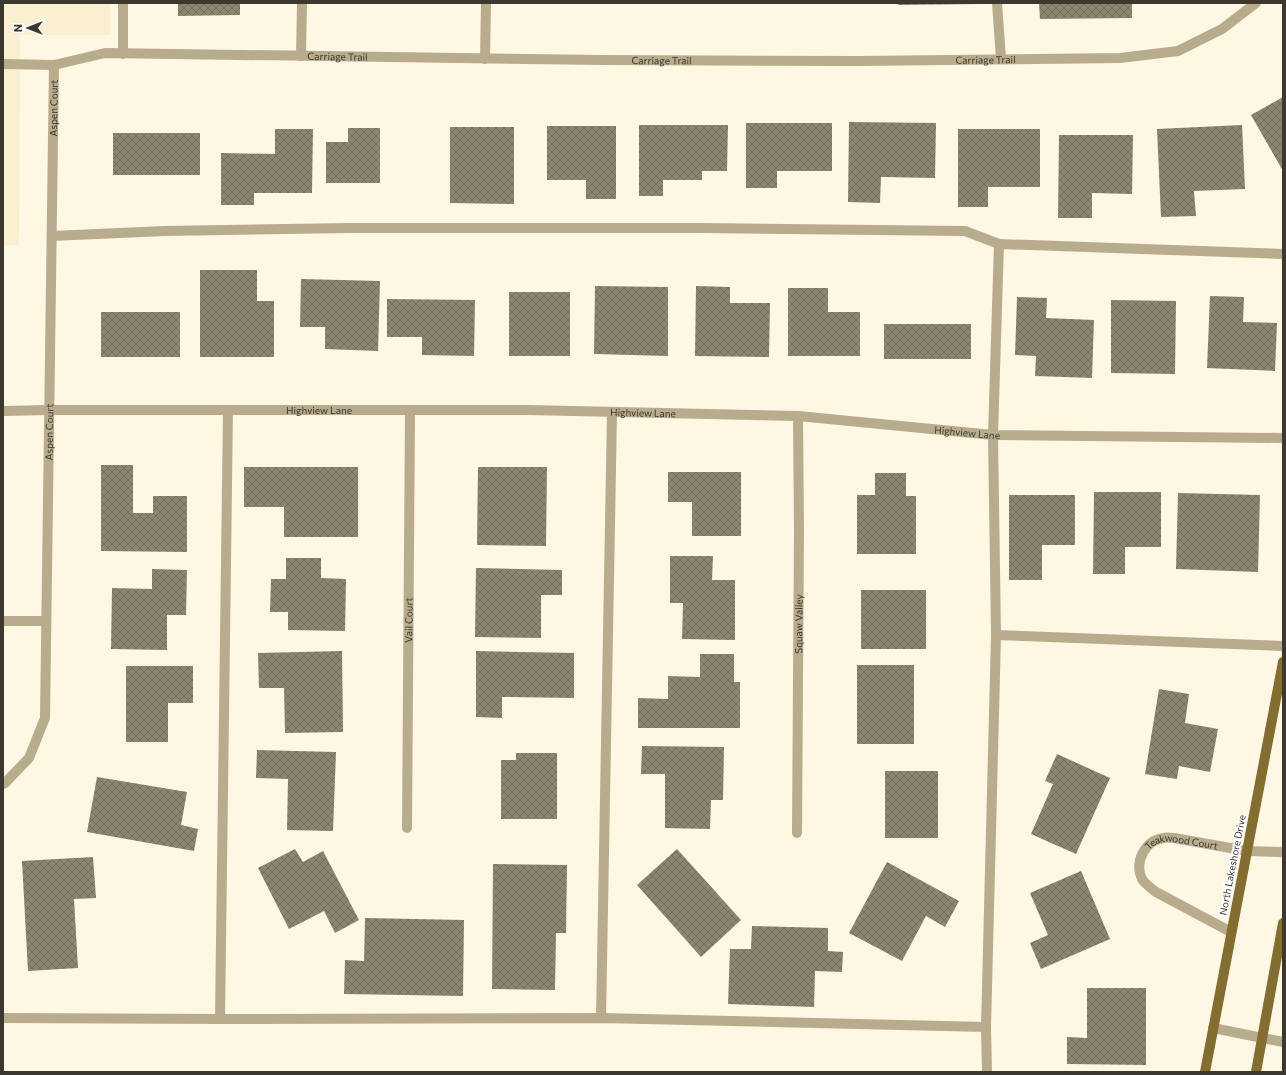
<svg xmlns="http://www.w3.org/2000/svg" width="1286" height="1075" font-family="Commissioner,sans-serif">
<defs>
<pattern id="building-cross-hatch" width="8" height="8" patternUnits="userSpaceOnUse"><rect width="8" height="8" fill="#8d8570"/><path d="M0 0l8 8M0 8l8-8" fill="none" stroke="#746e5c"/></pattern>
</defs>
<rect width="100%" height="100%" fill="#fef7e4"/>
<path fill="#faefd0" d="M3,3H110V35H20L19,245H3Z"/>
<path fill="url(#building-cross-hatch)" d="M178,3H240V15L178,16Z
M898,3H980V4L898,5Z
M1039,3H1132V18L1040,19Z
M1283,97V171L1251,115Z
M849,122L936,123L935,178L881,177L880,203L848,202Z
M746,123H832V171H777V188H746Z
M639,125H728L727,171H702V180H663V196H639Z
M1242,125L1245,189L1194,191L1196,216L1161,217L1157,129Z
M547,126H616V199H586V180H547Z
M450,127H514V204L450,203Z
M348,128H380V183H326V142H348Z
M275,129H313L312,193H254V205H221V153L275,154Z
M958,129H1040V187H988V207H958Z
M113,133H200V175H113Z
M1059,135H1133L1132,194L1092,193V218H1058Z
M200,270H257V301H274V357H200Z
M301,279L380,281L378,351L325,349V327H300Z
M595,286L668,287V356L594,354Z
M696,286L730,287V303H770L769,357L695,356Z
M788,288H828V312H860V356H788Z
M509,292H570V356H509Z
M1210,296L1244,297L1243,322L1277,323L1275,371L1207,368Z
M1017,297L1047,298L1046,318L1094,320L1092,378L1035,376L1036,356L1015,355Z
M387,299L475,300L474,356L422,355V337H387Z
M1111,300L1176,301L1175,374L1111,373Z
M101,312H180V357H101Z
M884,324H971V359H884Z
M101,465H133V513H153V496H187V552L101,551Z
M244,467H358V537H284V507H244Z
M478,467H547L546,546L477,545Z
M668,472H741V536H692V502H668Z
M875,473H906V496H916V554H857V495H875Z
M1094,492H1161V547H1125V574H1093Z
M1178,493L1260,495L1258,572L1176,569Z
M1009,495H1075V545H1042V580H1009Z
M670,556H713L712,580H735V640L682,639L683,603H670Z
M286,558H321V578L346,579L345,631L288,630V612H270L271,579H286Z
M476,568L562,570V595H541V638L475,637Z
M152,569L187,570L186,615H167V650L111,649L112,588L152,589Z
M861,590H926V649H861Z
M342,651L343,732L285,733L284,688H259L258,653Z
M476,651L574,653V698L502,697V718L476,717Z
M700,654H734V682H740V728H638V698L668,699V676L700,677Z
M857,665H914V744H857Z
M126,666H193V703H168V742H126Z
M1159,689L1189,694L1185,723L1218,729L1210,772L1179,766L1177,779L1145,774Z
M642,746L724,747L723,800H711L710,829L665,828V774H641Z
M257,750L336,752L333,831L287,830L288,779L256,778Z
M516,753H557V819H501V760H516Z
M1057,754L1110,778L1076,854L1031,834L1053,784L1045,781Z
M885,771H938V838H885Z
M97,777L187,792L181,825L198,829L194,851L87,832Z
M295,849L303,862L323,851L359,920L335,933L324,911L289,929L258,868Z
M677,849L741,920L701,957L637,885Z
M93,857L96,898L74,899L78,968L28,971L22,861Z
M887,862L959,901L945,927L926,916L902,961L849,933Z
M493,864L567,865L566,933H556L555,990L492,989Z
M1081,871L1110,939L1041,969L1030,943L1048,935L1030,893Z
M365,918L464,920L463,996L344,994L345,960L364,961Z
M752,926L828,928V951L843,952L842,972L815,971L814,1007L728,1004L730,949H751Z
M1087,988H1146V1065L1067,1064V1037L1087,1038Z"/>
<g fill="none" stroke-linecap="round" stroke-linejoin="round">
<g stroke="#b8ac8d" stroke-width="10">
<path d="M123,3V54"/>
<path d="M997,3L1001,59"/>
<path d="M301,56L302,3"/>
<path d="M485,59L486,3"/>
<path id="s1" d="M3,64L54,65L105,53L602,60L857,61L1120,58L1178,51L1222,29L1256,3"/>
<path d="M52,236L164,231L349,228H701L965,231L999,244"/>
<path d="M1283,254L999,244L993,435L996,635L1283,646"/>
<path id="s2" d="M3,411L49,410H528L798,416L993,435L1283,438"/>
<path d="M3,621H46"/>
<path id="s3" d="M3,784L5,783L29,758L45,718L54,65"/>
<path id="s4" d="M407,828L410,411"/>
<path id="s5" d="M797,833L799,530L798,416"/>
<path id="s6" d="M1231,932L1156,892C1151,888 1145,884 1142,879C1134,862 1145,840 1164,838C1167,837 1171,838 1174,838L1247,851L1283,852"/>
<path d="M3,1018L220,1019L601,1018L986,1027"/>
<path d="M601,1018L612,413"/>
<path d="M220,1019L228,410"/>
<path d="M1213,1028L1283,1042"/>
<path d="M987,1072L986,1027L996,635"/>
</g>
<path stroke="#846d30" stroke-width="10" d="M1205,1072L1283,662
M1256,1072L1283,923"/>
</g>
<g text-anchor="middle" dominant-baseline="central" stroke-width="4" stroke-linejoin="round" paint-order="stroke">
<g font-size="10" fill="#3c382f" stroke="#fff">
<text stroke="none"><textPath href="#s1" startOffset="336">Carriage Trail</textPath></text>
<text stroke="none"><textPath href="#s1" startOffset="984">Carriage Trail</textPath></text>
<text stroke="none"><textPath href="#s1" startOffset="660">Carriage Trail</textPath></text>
<text stroke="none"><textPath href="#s3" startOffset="690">Aspen Court</textPath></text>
<text stroke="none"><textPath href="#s2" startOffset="316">Highview Lane</textPath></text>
<text stroke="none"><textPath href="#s2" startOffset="640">Highview Lane</textPath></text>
<text stroke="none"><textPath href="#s3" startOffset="366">Aspen Court</textPath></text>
<text stroke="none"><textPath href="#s2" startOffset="965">Highview Lane</textPath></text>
<text stroke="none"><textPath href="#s4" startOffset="208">Vail Court</textPath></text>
<text stroke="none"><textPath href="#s5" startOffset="209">Squaw Valley</textPath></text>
<text stroke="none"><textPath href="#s6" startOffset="175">Teakwood Court</textPath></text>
<text transform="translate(1232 865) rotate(-79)">North Lakeshore Drive</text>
</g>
</g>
<rect width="1286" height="1075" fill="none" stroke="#3c382f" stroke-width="8"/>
<g transform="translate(28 28) rotate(270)" stroke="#ffffff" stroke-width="3" paint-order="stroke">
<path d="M0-3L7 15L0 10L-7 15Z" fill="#3c382f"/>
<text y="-6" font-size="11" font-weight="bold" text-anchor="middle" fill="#3c382f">N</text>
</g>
</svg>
